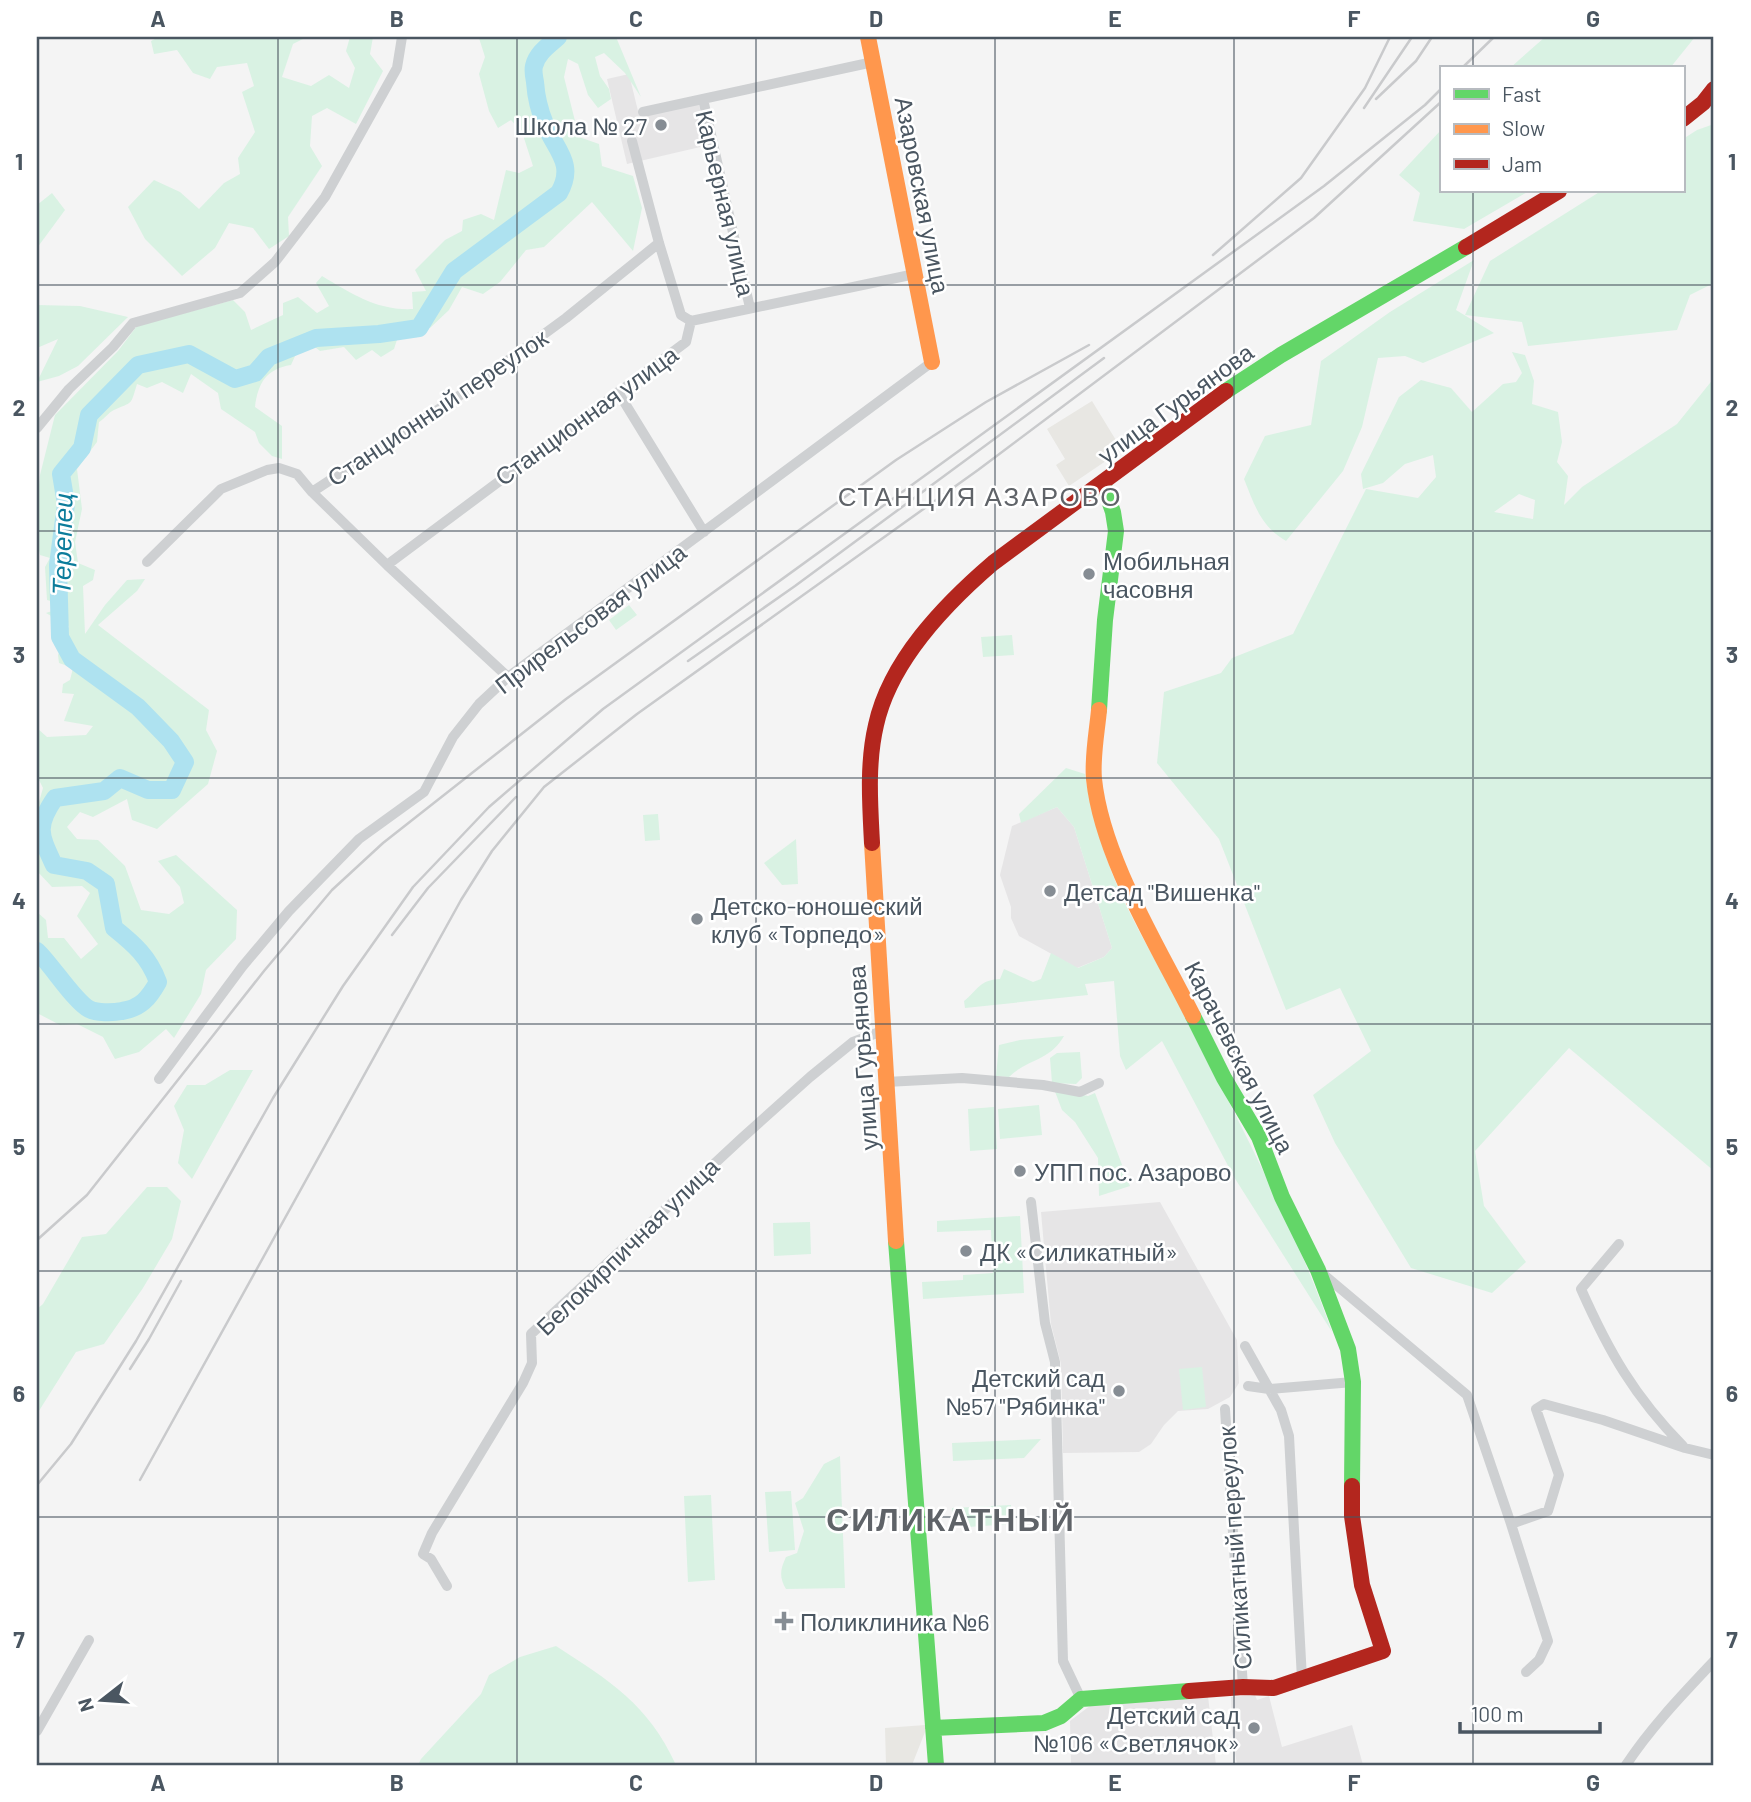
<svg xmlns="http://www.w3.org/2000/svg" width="1751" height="1802" font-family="Barlow,sans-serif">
<rect width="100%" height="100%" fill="#f4f4f4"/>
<path fill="#e8e7e3" d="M1092,401L1122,450L1069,486L1056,465L1065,459L1047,429Z
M925,1725V1732L912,1765H886L885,1728Z"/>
<path fill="#e6e5e6" d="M629,74L638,111L697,97L709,145L627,164L607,79Z
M1057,807L1074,827L1112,948L1104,957L1077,968L1019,936L1011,918V907L1000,875L1012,826Z
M1160,1202L1237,1340L1239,1383L1230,1397L1208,1409L1178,1411L1164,1425L1151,1444L1139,1452L1063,1453L1061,1364L1051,1324L1041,1212Z
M1255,1695L1257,1700L1269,1696L1282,1747L1352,1725L1363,1765H1237L1232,1731L1231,1697Z
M1208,1696L1216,1765H1071L1070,1721L1095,1702Z"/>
<path fill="#d9f2e3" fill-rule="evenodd" d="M159,37H307L293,44L282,77L311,86L329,75L349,88L355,68L346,51L350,37H373L370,54L383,71L356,124L327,108L312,116L310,146L322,166L288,217L289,236L269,249L253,228L229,223L215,248L182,276L145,239L128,207L154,180L180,192L199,209L224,183L240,174L238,158L255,132L242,92L254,86L247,63L217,67L210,79L193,73L177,50L154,54L151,41Z
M483,37H616L641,97L625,73L604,53L595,57L600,76L609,89L611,99L598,108L588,95L578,64L568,59L564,77L579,137L599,144L602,166L633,176L642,208L633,251L592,202L544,247L526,250L500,282L483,294L462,287L449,310L430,328L425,311L415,322L402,324L394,349L381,357L372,350L356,360L344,347L320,351L315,347L296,354L291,365C266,369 258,383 255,407L282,426V459L272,456L259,443L255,432L221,409L218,393L191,374L183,393L162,382L147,388L137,384C130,407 133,401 114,410C109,412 104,419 99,422L97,442L77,469L82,509L75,542L78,563L95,570L93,580L83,586L85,634L105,605L127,580L145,579L137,591L98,625L209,710L206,730L217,751L208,784L157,829L132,820L127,799L93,817L80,812L67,827L77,839L98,840L125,866L141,910L169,914L184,903L180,887L158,861L176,855L237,910L236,939L206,970L201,994L174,1038L166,1029L139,1052L115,1059L103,1037L77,1024L60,1025L37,1013V912L46,920L48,938H64L81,959L98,944L77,916L90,893L82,886L52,887L37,871V809L43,788L37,776V728L47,737L86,735L93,726L64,721L74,694L62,693L63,684L70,680L73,668L59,663L58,655L69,626L46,613L67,606L47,600L45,567L50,558L40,555L37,540V505L40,475L55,415L118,351L137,326L233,300L245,312L251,330L283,315V303L298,297L317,313L329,306L316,283L322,276C352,294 378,311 413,309L412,292L426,291L415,270L445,240L462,231L463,220L481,214L494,220L506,170L519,173L533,166L522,132L511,120L498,128L489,111L479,74L485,57L479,38Z
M1545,37H1695L1670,68H1510Z
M1714,124V283L1690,295L1677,330L1528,346L1522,322L1465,315L1490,261L1601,191H1683V139L1697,130Z
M1441,130V191H1529L1464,229L1413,221L1420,193L1399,175Z
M52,193L65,210L37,248V205Z
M1474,260L1456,310L1494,333L1423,363L1405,356L1378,358L1362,427L1343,471L1286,541C1261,527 1254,504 1244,479L1265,436L1311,425L1321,361L1390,312Z
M37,305L80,306L128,317L78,366L59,376L37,382L58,339L37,348Z
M1512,352L1525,355L1534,381L1532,404L1558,412L1562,442L1557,462L1568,476L1564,505L1582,487L1677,424L1714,378V1171L1569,1048L1475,1151L1484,1206L1526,1262L1492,1293L1411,1268L1335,1143L1313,1095L1371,1051L1340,988L1286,1010L1219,839L1157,763L1164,692L1221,673L1232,658L1293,634L1366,489L1418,498L1436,477L1433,455L1405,464L1383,483L1363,489L1361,474L1399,397L1421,380L1451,388L1472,412L1503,384L1516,382L1522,373ZM1519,494L1535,500L1533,519L1494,512Z
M629,605L637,615L616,630L609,620Z
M1012,635L1014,655L983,657L981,637Z
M1066,768L1085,774C1091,819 1110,874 1131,915C1144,942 1160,968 1174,994C1229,1104 1291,1216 1332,1332L1234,1177L1162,1041L1126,1070L1120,1056L1114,981L1085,984L1088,995L965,1008L964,1001C978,990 979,980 1000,979L1004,969L1033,982L1041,979L1051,953L1078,968L1104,957L1112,948L1074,827L1057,807L1021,823L1019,814Z
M658,814L660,840L645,841L643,815Z
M796,839L798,884L782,885L764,863Z
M1064,1036C1050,1061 1027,1059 1009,1077L996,1076L999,1045L1020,1040Z
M1080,1052L1082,1078L1076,1084L1052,1083L1050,1058L1057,1053Z
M230,1070H253L192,1179L178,1163L184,1130L174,1106L187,1085H205Z
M1054,1089L1088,1096L1095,1093L1130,1186L1099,1196L1098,1158L1075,1122L1062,1110Z
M1039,1105L1042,1135L1000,1139L998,1109Z
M994,1107L997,1149L970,1151L968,1109Z
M147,1187H167L181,1201L172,1239L143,1288L104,1344L76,1352L37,1414V1309L43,1304L82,1237L106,1234Z
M1020,1216L1024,1293L923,1299L922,1282L963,1280V1275L993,1273L991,1230L937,1232V1221Z
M810,1222L811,1254L774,1256L773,1223Z
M1202,1367L1206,1407L1183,1410L1179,1369Z
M1041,1439L1024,1458L953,1461L952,1443Z
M840,1456L845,1588L786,1589C779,1577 780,1570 786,1557L797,1553L804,1531L795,1503L803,1498L824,1464Z
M791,1491L795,1550L769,1552L765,1492Z
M711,1495L715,1580L688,1582L684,1496Z
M1011,1505L1012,1524L953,1528L952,1508Z
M556,1646C610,1681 648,1704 676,1765H418L421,1759L481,1694L489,1675L520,1657Z"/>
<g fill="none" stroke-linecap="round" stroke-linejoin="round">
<path stroke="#aee2f0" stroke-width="18" d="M37,951C51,964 75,1002 89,1009C97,1013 112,1013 122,1011C141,1008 149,998 158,982C149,957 134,944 114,928L106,884L87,871L54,865C40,835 35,827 55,798L104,791L120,778L148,790H172L185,762L171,741L138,707L72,659L60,637L58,565L66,504L61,474L82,448L89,415L138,365L189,354L235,379L255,373L269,357L316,338L379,334L419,328L454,271L559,193C576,163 555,150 545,124C539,110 536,96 535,82C534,77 533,70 534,66C537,53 549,45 558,37"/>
<path stroke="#ced0d2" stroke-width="10" d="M703,99L750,308
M643,112L873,62
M632,141L659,243L681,315L691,321
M618,392L704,532
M37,428L69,389L113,347L133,323L240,293L275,262L325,197L397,68L402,37
M312,492L465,392L566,318L659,243
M147,562L221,489L267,470L279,468L297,474L312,492L387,565L508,677
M387,565L686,342L691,321L915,274
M159,1079L242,967L289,911L359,839L424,792L453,737L479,704L508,677L932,362
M886,1082L962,1078L1043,1085L1080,1092L1099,1083
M1031,1202L1045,1323L1055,1362L1063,1661L1081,1699
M1619,1244L1581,1289C1609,1352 1634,1396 1683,1446
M1323,1274L1467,1395L1511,1524
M1245,1346L1281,1410L1289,1436L1302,1679
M1248,1386L1269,1389L1353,1382
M1225,1409L1243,1687
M447,1586L431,1559L423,1554L432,1533L523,1383L532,1363L531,1334L742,1138L810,1077L853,1042L882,1031
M1526,1672L1539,1660L1548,1641L1511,1524L1548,1511L1559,1475L1536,1409L1544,1404L1603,1420L1685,1448L1714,1455
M37,1731L89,1640
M1626,1765C1651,1727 1683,1694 1714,1661"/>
<path stroke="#63d668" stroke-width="16" d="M1226,391L1281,355L1466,247
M1099,710L1105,620L1116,531L1113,512L1103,483
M1193,1016L1224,1078L1259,1137L1282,1197L1318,1270L1348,1349L1353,1382L1352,1486
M896,1241L936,1765
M933,1728L1044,1723L1061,1716L1081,1699L1189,1691"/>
<path stroke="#ff974d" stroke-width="16" d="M868,37L932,362
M1099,710C1097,732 1092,757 1094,779C1102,857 1158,946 1193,1016
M872,843L896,1241"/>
<path stroke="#b3261e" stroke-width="16" d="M1683,119L1703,103L1714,89
M1466,247L1559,191
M872,843C870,804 867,763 876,725C890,661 944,605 993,563L1226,391
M1189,1691L1243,1687L1274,1688L1383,1651L1362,1585L1352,1516V1486"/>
<path stroke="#c9cacc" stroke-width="2.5" d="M1462,68L1494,37
M1376,99L1416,61L1432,37
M1364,108L1412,37
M1213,255L1301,178L1365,88L1390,37
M688,661L795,586L1104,358
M392,935L428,888L516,797
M37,1240L87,1195L264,971L332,890L383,843L566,699L896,460L986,402L1089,345
M130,1369L149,1339L181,1281
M140,1480L461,900L492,851L544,787L637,714L978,470L1314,218L1441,102
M37,1485L71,1444L136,1341L273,1098L343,986L413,887L489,807L603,709L1324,186L1425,105L1441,89"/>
</g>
<path fill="none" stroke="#4a5661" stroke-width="2" stroke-opacity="0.55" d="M278,37V1765M517,37V1765M756,37V1765M995,37V1765M1234,37V1765M1473,37V68M1473,191V1765M37,285H1714M37,531H1714M37,778H1714M37,1024H1714M37,1271H1714M37,1517H1714"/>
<g fill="#868d94" stroke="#fff" stroke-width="2.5">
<circle cx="661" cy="125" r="7"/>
<circle cx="1089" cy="574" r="7"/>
<circle cx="1050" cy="891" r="7"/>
<circle cx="697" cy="919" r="7"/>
<circle cx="1020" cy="1171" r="7"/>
<circle cx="966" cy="1251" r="7"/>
<circle cx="1119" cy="1391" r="7"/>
<path d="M780.5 1610.5h7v7h7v7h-7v7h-7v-7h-7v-7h7z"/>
<circle cx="1254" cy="1728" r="7"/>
</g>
<g text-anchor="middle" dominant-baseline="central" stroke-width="5" stroke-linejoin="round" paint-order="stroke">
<g font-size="24" fill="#4a5661" stroke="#fff" text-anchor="start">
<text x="647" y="125" text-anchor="end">Школа № 27</text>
<text x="1103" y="560">Мобильная<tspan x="1103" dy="28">часовня</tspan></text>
<text x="1064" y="891">Детсад "Вишенка"</text>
<text x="711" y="905">Детско-юношеский<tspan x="711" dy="28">клуб «Торпедо»</tspan></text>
<text x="1034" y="1171">УПП пос. Азарово</text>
<text x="980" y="1251">ДК «Силикатный»</text>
<text x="1105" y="1377" text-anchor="end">Детский сад<tspan x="1105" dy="28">№57 "Рябинка"</tspan></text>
<text x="800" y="1621">Поликлиника №6</text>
<text x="1240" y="1714" text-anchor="end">Детский сад<tspan x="1240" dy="28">№106 «Светлячок»</tspan></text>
</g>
<g font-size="24" fill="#4a5661" stroke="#fff">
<text transform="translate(923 195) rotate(79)">Азаровская улица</text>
<text transform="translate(726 203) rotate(77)">Карьерная улица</text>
<text transform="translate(1175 403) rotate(-36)">улица Гурьянова</text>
<text transform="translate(437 407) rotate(-34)">Станционный переулок</text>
<text transform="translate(586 415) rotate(-36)">Станционная улица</text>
<text transform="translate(590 618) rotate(-37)">Прирельсовая улица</text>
<text transform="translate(1240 1057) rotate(63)">Карачевская улица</text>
<text transform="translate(862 1058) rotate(-94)">улица Гурьянова</text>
<text transform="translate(627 1246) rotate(-44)">Белокирпичная улица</text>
<text transform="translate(1234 1548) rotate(-94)">Силикатный переулок</text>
</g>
<g font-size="26" letter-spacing="2" fill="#5f6368" stroke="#fff">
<text x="980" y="495">СТАНЦИЯ АЗАРОВО</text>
</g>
<g font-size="26" font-style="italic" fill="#0c7c9b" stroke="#fff">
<text transform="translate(61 544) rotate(-89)">Терепец</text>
</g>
<g font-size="32" font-weight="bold" letter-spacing="2" fill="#5f6368" stroke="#fff">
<text x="951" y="1518">СИЛИКАТНЫЙ</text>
</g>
</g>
<rect width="1751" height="1802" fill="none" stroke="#ffffff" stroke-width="77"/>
<rect x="1440" y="66" width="245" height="126" fill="#ffffff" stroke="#b7bbc0" stroke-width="2"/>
<rect x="1454" y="89" width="35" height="10" fill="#63d668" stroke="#b7bbc0" stroke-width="2"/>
<text x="1502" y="102" font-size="21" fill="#4a5661">Fast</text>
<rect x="1454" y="124" width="35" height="10" fill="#ff974d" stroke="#b7bbc0" stroke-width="2"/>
<text x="1502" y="136" font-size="21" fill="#4a5661">Slow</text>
<rect x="1454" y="159" width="35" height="10" fill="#b3261e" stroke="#b7bbc0" stroke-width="2"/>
<text x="1502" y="172" font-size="21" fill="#4a5661">Jam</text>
<g transform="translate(102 1700) rotate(253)" stroke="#ffffff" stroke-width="5" paint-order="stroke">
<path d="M0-5L12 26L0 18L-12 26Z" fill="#4a5661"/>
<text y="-10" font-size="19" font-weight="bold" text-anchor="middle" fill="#4a5661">N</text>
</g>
<path d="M1460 1722v10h140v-10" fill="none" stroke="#4a5661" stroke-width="3.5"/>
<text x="1471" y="1722" font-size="21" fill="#4a5661" stroke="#ffffff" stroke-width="5" paint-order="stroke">100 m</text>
<rect x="38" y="38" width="1674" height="1726" fill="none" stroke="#4a5661" stroke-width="2.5"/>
<g font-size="23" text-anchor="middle" font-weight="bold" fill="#4a5661">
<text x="158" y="27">A</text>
<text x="397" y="27">B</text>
<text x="636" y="27">C</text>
<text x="876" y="27">D</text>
<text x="1115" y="27">E</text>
<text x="1354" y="27">F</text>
<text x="1593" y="27">G</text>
<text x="19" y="170">1</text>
<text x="1732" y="170">1</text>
<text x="19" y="416">2</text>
<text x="1732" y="416">2</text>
<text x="19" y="663">3</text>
<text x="1732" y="663">3</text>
<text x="19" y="909">4</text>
<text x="1732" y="909">4</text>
<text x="19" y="1155">5</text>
<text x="1732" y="1155">5</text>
<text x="19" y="1402">6</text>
<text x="1732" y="1402">6</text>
<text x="19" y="1648">7</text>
<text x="1732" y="1648">7</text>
<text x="158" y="1791">A</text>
<text x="397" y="1791">B</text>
<text x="636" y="1791">C</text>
<text x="876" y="1791">D</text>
<text x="1115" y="1791">E</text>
<text x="1354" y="1791">F</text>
<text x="1593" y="1791">G</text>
</g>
</svg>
